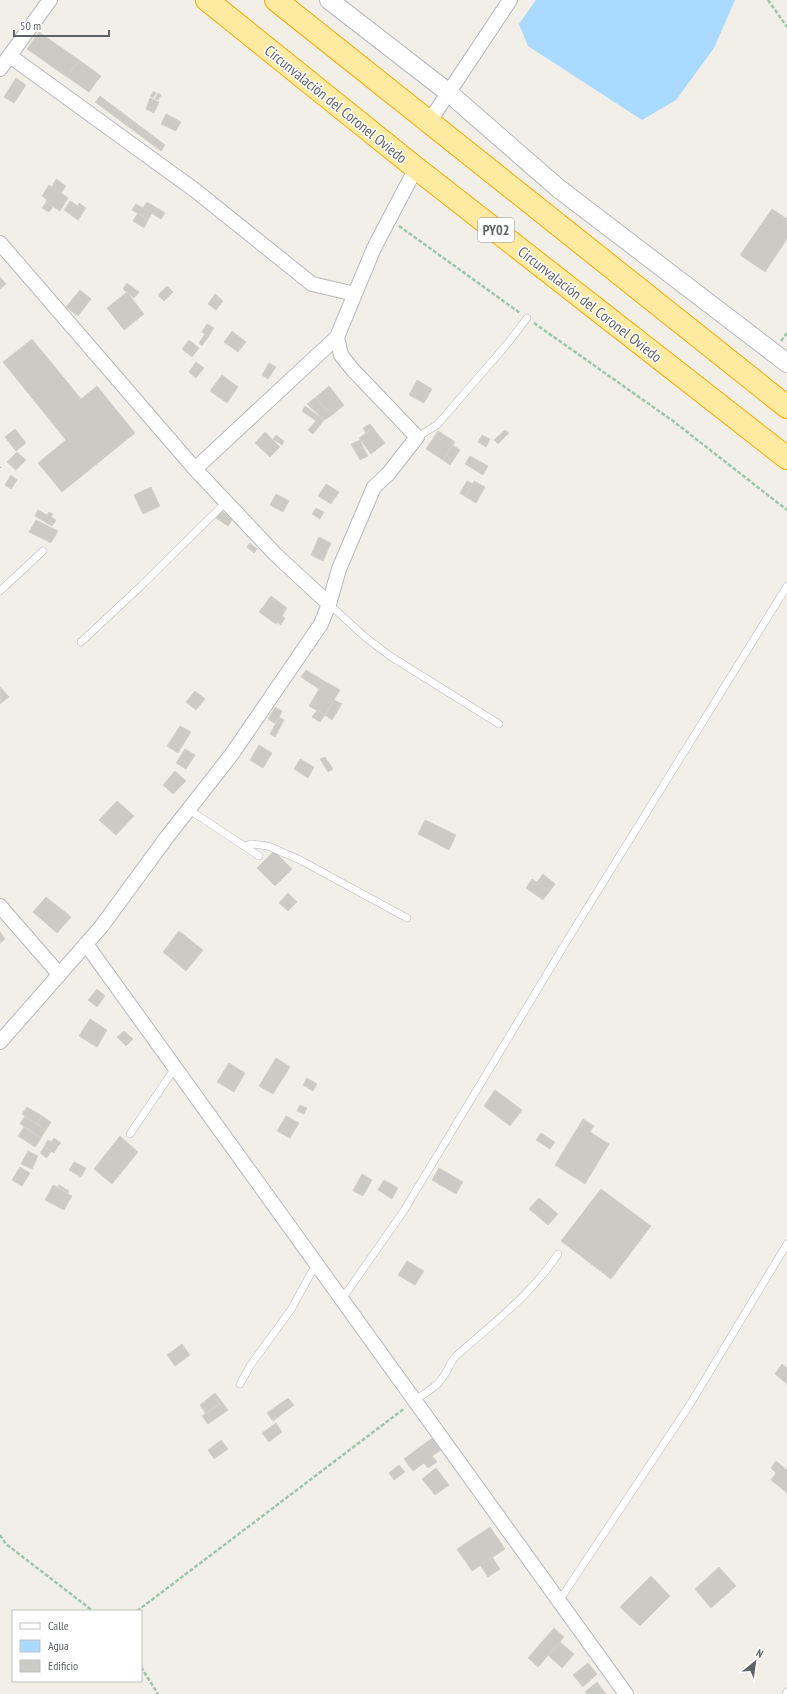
<svg xmlns="http://www.w3.org/2000/svg" width="787" height="1694" font-family="'PT Sans Narrow',sans-serif">
<rect width="100%" height="100%" fill="#f1efe8"/>
<path fill="#aadaff" d="M536,0H735L714,48L676,100L642,120L528,46L519,24Z"/>
<path fill="#cccac5" stroke="#d6d1c6" d="M39,32L79,60L67,77L27,49Z
M79,60L101,76L89,92L67,77Z
M16,78L26,85L14,103L4,97Z
M154,91L156,93L153,98L150,96Z
M158,93L161,95L158,100L155,99Z
M100,96L165,145L161,151L95,102Z
M150,98L159,102L154,113L146,109Z
M166,114L181,122L176,131L161,124Z
M56,179L66,186L61,193L68,198L60,211L46,202L47,200L42,196L49,185L52,187Z
M70,201L78,206L79,203L86,208L78,220L64,210Z
M46,202L53,207L49,212L42,208Z
M147,202L165,213L161,219L143,208Z
M136,204L152,213L148,220L132,210Z
M772,209L787,219V239L765,272L740,255Z
M138,213L148,220L144,228L133,221Z
M0,277L6,284L0,289Z
M127,283L139,292L134,298L123,289Z
M167,286L173,292L164,301L158,295Z
M80,290L91,299L78,316L66,307Z
M127,292L144,314L124,330L107,308Z
M215,294L223,301L216,310L208,304Z
M207,324L214,328L210,334L207,331L205,334L202,332Z
M207,331L210,334L202,346L199,343Z
M232,331L246,342L238,352L224,342Z
M32,339L81,399L97,386L135,433L62,492L38,463L66,440L3,362Z
M189,340L199,348L192,357L182,349Z
M196,362L204,368L196,378L189,372Z
M269,363L276,367L268,379L262,375Z
M222,375L238,387L227,403L210,391Z
M417,380L432,389L424,403L409,395Z
M329,386L344,405L331,416L316,397Z
M316,397L331,416L324,420L307,404Z
M305,406L324,420L313,434L308,430L316,421L302,411Z
M370,424L373,428L366,433L363,428Z
M373,428L385,443L371,454L359,438Z
M15,429L26,443L16,451L5,437Z
M505,430L509,433L498,444L494,440Z
M438,431L455,442L443,460L426,449Z
M265,432L280,447L270,457L255,443Z
M276,435L284,441L282,445L273,439Z
M482,435L490,439L486,447L478,442Z
M360,440L363,447L355,451L351,444Z
M452,445L460,450L450,465L443,460Z
M363,447L368,456L360,460L355,451Z
M17,452L26,460L16,470L7,462Z
M470,456L488,466L483,475L465,464Z
M11,475L17,480L11,489L5,485Z
M467,481L473,484L466,497L460,493Z
M474,481L485,487L476,503L466,497Z
M326,484L339,492L331,504L318,496Z
M151,487L160,506L143,514L134,495Z
M276,494L289,501L283,512L270,505Z
M316,508L324,512L320,519L312,514Z
M38,510L47,515L49,512L53,514L51,517L56,520L52,526L35,516Z
M221,511L233,519L228,526L216,518Z
M36,520L58,531L51,543L29,532Z
M319,537L331,543L323,561L311,555Z
M250,543L257,549L254,553L247,547Z
M271,596L287,608L282,616L285,618L281,625L277,622L276,624L259,612Z
M306,670L324,681L319,689L301,677Z
M324,681L340,690L325,715L309,706Z
M0,687L9,697L0,704Z
M195,691L205,699L196,710L186,702Z
M334,700L342,704L332,720L325,715Z
M275,707L282,711L276,724L268,719Z
M317,710L325,715L320,722L312,717Z
M279,717L284,720L275,737L270,734Z
M180,726L191,732L178,753L167,746Z
M259,745L272,753L263,768L250,760Z
M185,749L195,755L186,769L176,763Z
M325,757L333,769L328,772L320,759Z
M300,759L314,767L308,778L294,769Z
M175,771L186,781L173,794L163,785Z
M117,801L134,816L116,835L99,820Z
M425,820L456,835L449,850L418,834Z
M274,851L292,869L275,886L257,868Z
M543,874L555,884L550,891L537,882Z
M532,879L550,891L543,900L526,888Z
M288,893L297,902L288,911L279,903Z
M46,897L71,917L57,933L33,912Z
M179,931L203,950L186,971L163,952Z
M0,932L5,939L0,943Z
M97,989L105,996L97,1007L88,1000Z
M90,1019L107,1030L97,1047L79,1036Z
M124,1031L133,1039L126,1046L117,1037Z
M276,1058L290,1067L273,1094L259,1086Z
M229,1063L245,1073L234,1092L217,1082Z
M307,1078L317,1084L313,1091L303,1085Z
M495,1090L522,1110L510,1126L484,1106Z
M300,1105L307,1108L304,1114L297,1111Z
M27,1107L42,1116L37,1124L22,1114Z
M25,1116L46,1130L41,1138L20,1124Z
M42,1116L51,1122L46,1130L37,1124Z
M286,1116L299,1123L290,1138L277,1131Z
M583,1119L594,1126L590,1132L609,1144L585,1184L555,1165Z
M24,1127L41,1138L35,1147L18,1136Z
M541,1133L555,1142L550,1149L536,1140Z
M120,1136L138,1152L112,1184L94,1169Z
M54,1138L61,1143L58,1146L51,1142Z
M48,1140L58,1146L54,1153L44,1147Z
M44,1147L51,1151L47,1158L40,1153Z
M28,1151L38,1156L32,1169L21,1164Z
M74,1162L86,1168L81,1177L69,1170Z
M20,1167L30,1173L22,1186L12,1180Z
M439,1168L463,1182L456,1194L432,1180Z
M362,1174L372,1180L363,1196L353,1191Z
M384,1180L398,1188L392,1199L378,1190Z
M53,1185L72,1196L64,1210L45,1200Z
M59,1185L69,1191L68,1193L58,1187Z
M601,1189L651,1226L611,1279L561,1241Z
M539,1198L558,1214L548,1225L529,1209Z
M407,1261L424,1271L415,1285L398,1275Z
M182,1344L190,1355L175,1366L167,1355Z
M782,1364L787,1368V1384L775,1374Z
M215,1393L222,1402L206,1414L200,1405Z
M288,1398L294,1405L273,1421L267,1413Z
M222,1402L228,1410L208,1424L202,1416Z
M276,1423L282,1432L269,1442L262,1433Z
M432,1438L441,1450L432,1456L437,1462L428,1468L424,1463L413,1471L404,1459Z
M221,1440L228,1449L214,1459L208,1450Z
M776,1461L787,1470V1493L771,1480L776,1473L771,1468Z
M399,1465L405,1472L394,1480L389,1473Z
M436,1468L449,1485L435,1495L422,1479Z
M490,1527L505,1549L472,1571L457,1549Z
M492,1557L500,1569L488,1577L480,1565Z
M719,1567L736,1586L711,1608L695,1589Z
M651,1576L670,1596L640,1626L620,1607Z
M554,1628L564,1637L538,1667L528,1658Z
M560,1642L574,1654L562,1668L548,1655Z
M588,1663L597,1674L583,1687L573,1675Z
M597,1682L606,1694H587L585,1692Z"/>
<g fill="none" stroke-linecap="round" stroke-linejoin="round">
<defs>
<path id="service" d="M417,437L437,425L508,343L527,318
M0,591L43,551
M329,604L365,637L390,656L499,724
M81,642L141,586L226,502
M188,809L259,856
M244,846L252,844L268,846L300,860L407,918
M130,1134L175,1068
M342,1299L403,1212L568,939L787,586
M240,1384L250,1366L292,1308L316,1264
M415,1400C424,1394 437,1387 443,1377C448,1371 450,1362 456,1356C492,1324 531,1295 558,1254
M559,1601L689,1406L787,1244
M786,1694L787,1692"/>
<path id="minor" d="M10,56L196,191L312,284L355,294
M0,69L50,0
M429,122L510,0
M0,243L195,469L276,555L329,604
M195,469L337,337L374,248L416,168
M0,906L59,974
M86,944L626,1694
M0,1042L101,927L167,837L232,754L321,624L329,604L339,569L374,487L388,474L417,437L353,370L341,355L337,337"/>
<path id="tertiary" d="M329,0L449,93L558,188L787,363"/>
<path id="trunk" d="M207,0L416,168L787,458
M276,0L787,407"/>
</defs>
<use href="#service" stroke="#b5b8bc" stroke-width="8"/>
<use href="#minor" stroke="#b5b8bc" stroke-width="16"/>
<use href="#tertiary" stroke="#b5b8bc" stroke-width="20"/>
<use href="#trunk" stroke="#f9ab00" stroke-width="24"/>
<path stroke="#9cc7a9" stroke-width="2.5" stroke-dasharray="4 2" stroke-linecap="butt" d="M768,0L787,27
M399,226L520,313
M534,323L673,421L787,510
M781,341L787,333
M0,467V468
M0,1535L6,1544L93,1611
M137,1611L405,1408
M141,1667L158,1694"/>
<use href="#service" stroke="#fff" stroke-width="7"/>
<use href="#minor" stroke="#fff" stroke-width="14"/>
<use href="#tertiary" stroke="#fff" stroke-width="18"/>
<use href="#trunk" stroke="#feeaa1" stroke-width="22"/>
</g>
<g text-anchor="middle" dominant-baseline="central" stroke-width="3" stroke-linejoin="round" paint-order="stroke">
<rect fill="#fff" stroke="#8f9295" stroke-width="1" x="478" y="218" width="36" height="24" rx="3"/>
<g font-size="14" font-weight="bold" fill="#5f6368">
<text x="496" y="230">PY02</text>
</g>
<g font-size="15" fill="#5f6368" stroke="#fff">
<text transform="translate(336 104) rotate(39)">Circunvalación del Coronel Oviedo</text>
<text transform="translate(590 304) rotate(38)">Circunvalación del Coronel Oviedo</text>
</g>
</g>
<rect x="12" y="1610" width="130" height="72" fill="#ffffff" stroke="#bfc1c3"/>
<rect x="20" y="1623" width="20" height="6" fill="#ffffff" stroke="#bfc1c3"/>
<text x="48" y="1630" font-size="12" fill="#5f6368">Calle</text>
<rect x="20" y="1640" width="20" height="12" fill="#aadaff" stroke="#bfc1c3"/>
<text x="48" y="1650" font-size="12" fill="#5f6368">Agua</text>
<rect x="20" y="1660" width="20" height="12" fill="#cccac5" stroke="#bfc1c3"/>
<text x="48" y="1670" font-size="12" fill="#5f6368">Edificio</text>
<g transform="translate(755 1662) rotate(29)" stroke="#ffffff" stroke-width="3" paint-order="stroke">
<path d="M0-3L7 15L0 10L-7 15Z" fill="#5f6368"/>
<text y="-6" font-size="11" font-weight="bold" text-anchor="middle" fill="#5f6368">N</text>
</g>
<path d="M14 30v6h95v-6" fill="none" stroke="#5f6368" stroke-width="2"/>
<text x="20" y="30" font-size="12" fill="#5f6368" stroke="#ffffff" stroke-width="3" paint-order="stroke">50 m</text>
</svg>
